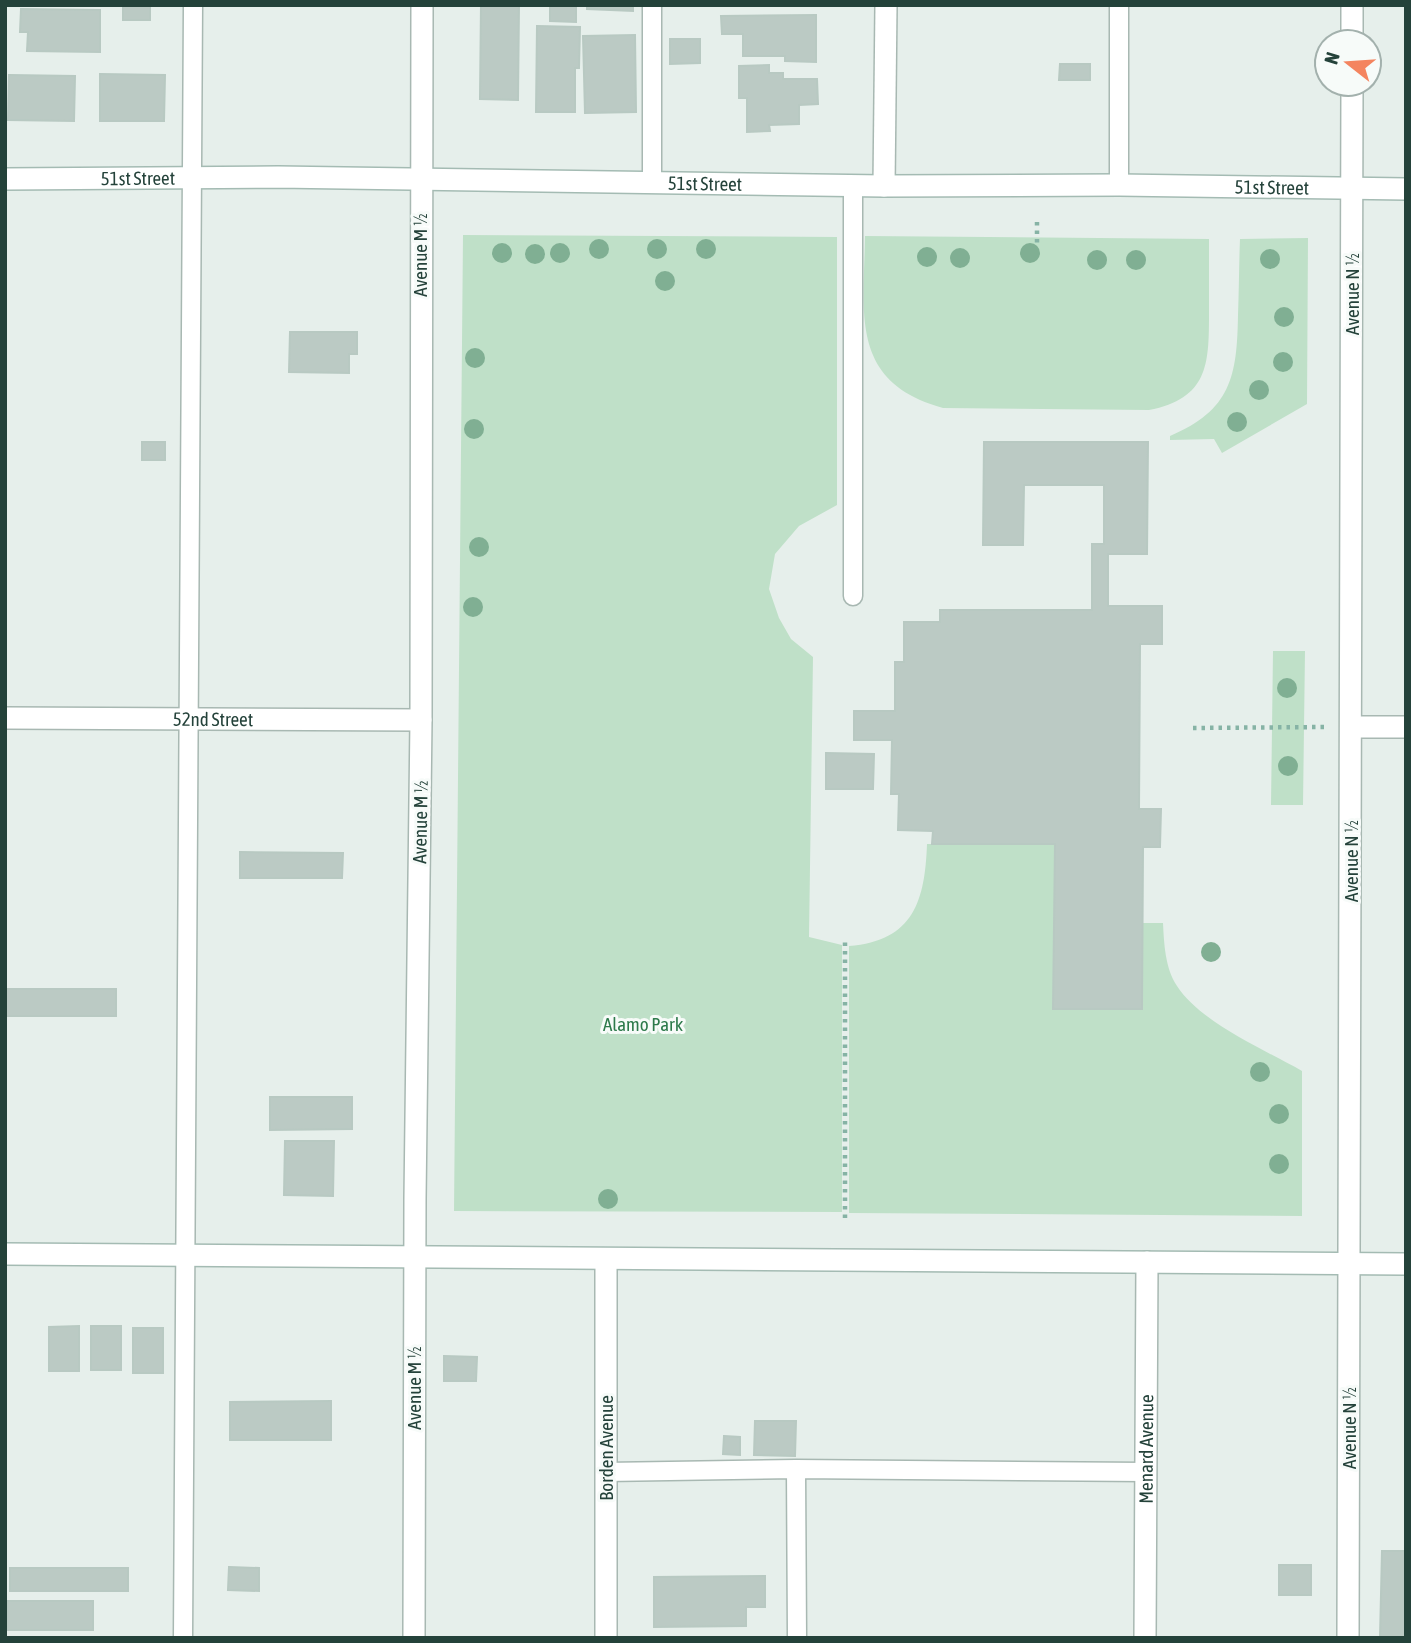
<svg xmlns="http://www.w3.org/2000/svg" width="1411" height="1643" font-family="'Asap Condensed',sans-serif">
<rect width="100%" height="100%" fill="#e6efeb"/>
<path fill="#bfe0c8" d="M463,235L837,237V505L799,526L775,554L769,589L779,618L791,639L813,657L809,937L842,945V1212L454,1211Z
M865,236L1209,239C1209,262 1209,286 1209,310C1209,362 1210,398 1149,410L943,408C849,382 864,314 865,236Z
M1308,238L1307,404L1222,453L1214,439L1170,440V436C1231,410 1237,377 1238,315C1239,290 1239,264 1240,239Z
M1273,651H1305L1303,805H1271Z
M927,844H1055L1053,1009H1142L1143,923H1163C1164,943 1165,968 1177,986C1200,1022 1265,1050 1302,1071V1216L849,1213V946C914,941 925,900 927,844Z"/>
<path fill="#bbcac4" stroke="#b8c9c2" stroke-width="2" d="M123,5H150V20H123Z
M481,5H519L518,100L480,99Z
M550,5H576V22L550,21Z
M587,5H633V11L587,9Z
M21,9L100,10V52L27,51L28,32H20Z
M816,15V62L785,61V56H743V34H722L721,16Z
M537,26L580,27L579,68H575V112H536Z
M635,35L636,112L585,113L583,36Z
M670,39H700V63L670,64Z
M1060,64H1090V80H1059Z
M769,65V73H783V79H817L818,104L799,105V124L769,125L770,131L747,132V98H739V66Z
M100,74L165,75L164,121H100Z
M9,75L75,76L74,121L8,120Z
M290,332H357V354H349V373L289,372Z
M142,442H165V460H142Z
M984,442H1148L1147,554H1108V606H1162V644H1140L1139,809H1161L1160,847H1143L1142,1009H1053L1055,844H932L933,831L898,830L899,794H891L892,740H854V711H895V662H904V622H940V610H1092V544H1104V485H1024L1023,545H983Z
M826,753L874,754L873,789H826Z
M240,852L343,853L342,878H240Z
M6,989H116V1016H6Z
M270,1097H352V1129L270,1130Z
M285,1141H334L333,1196L284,1195Z
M79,1326V1371H49V1327Z
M91,1326H121V1370H91Z
M133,1328H163V1373H133Z
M444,1356L477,1357L476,1381H444Z
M331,1401V1440H230V1402Z
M755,1421H796L795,1456L754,1455Z
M724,1436L740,1437V1455L723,1454Z
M1382,1551H1406V1638H1380Z
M1279,1565H1311V1595H1279Z
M229,1567L259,1568V1591L228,1590Z
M10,1568H128V1591H10Z
M765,1576V1607H746V1626L654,1627V1577Z
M7,1601H93V1630H7Z"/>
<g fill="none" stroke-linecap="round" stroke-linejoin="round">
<defs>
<path id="lane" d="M652,182V5
M1119,185V5
M853,596V185
M796,1469L797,1638
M606,1472L796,1469L1146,1472
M183,1638L193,5"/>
<g id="street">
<path d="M1352,5V42"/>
<path d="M884,186L886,5"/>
<path id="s1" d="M5,718L421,720"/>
<path d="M1351,727H1406"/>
<path d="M414,1638L415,1199L421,720L422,5"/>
<path d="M606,1638V1259"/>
<path id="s2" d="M1145,1638L1147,1262"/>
<path d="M1348,1638L1352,84"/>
</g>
<g id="secondary">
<path id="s3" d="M5,179L278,177L884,186L1119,185L1406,189"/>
<path d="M5,1254L1406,1264"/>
</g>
</defs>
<use href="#lane" stroke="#a8b8b2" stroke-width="21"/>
<use href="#street" stroke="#a8b8b2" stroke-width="24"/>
<use href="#secondary" stroke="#a4bbb3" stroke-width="24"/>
<path stroke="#86b3a5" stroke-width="4.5" stroke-dasharray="3.5 5" stroke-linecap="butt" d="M1037,222V245
M1193,728L1325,727
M845,1218V942"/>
<use href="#lane" stroke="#fff" stroke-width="18"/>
<use href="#street" stroke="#fff" stroke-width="21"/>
<use href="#secondary" stroke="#fff" stroke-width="21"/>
</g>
<g fill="#80af93">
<circle cx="599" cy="249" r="10"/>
<circle cx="657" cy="249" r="10"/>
<circle cx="706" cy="249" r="10"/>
<circle cx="502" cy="253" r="10"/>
<circle cx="560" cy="253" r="10"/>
<circle cx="1030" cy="253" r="10"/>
<circle cx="535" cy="254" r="10"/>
<circle cx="927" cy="257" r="10"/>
<circle cx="960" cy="258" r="10"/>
<circle cx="1270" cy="259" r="10"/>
<circle cx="1097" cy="260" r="10"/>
<circle cx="1136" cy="260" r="10"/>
<circle cx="665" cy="281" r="10"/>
<circle cx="1284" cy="317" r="10"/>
<circle cx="475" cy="358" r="10"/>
<circle cx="1283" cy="362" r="10"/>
<circle cx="1259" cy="390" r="10"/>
<circle cx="1237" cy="422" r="10"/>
<circle cx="474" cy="429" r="10"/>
<circle cx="479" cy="547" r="10"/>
<circle cx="473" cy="607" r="10"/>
<circle cx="1287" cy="688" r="10"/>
<circle cx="1288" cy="766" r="10"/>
<circle cx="1211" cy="952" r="10"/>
<circle cx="1260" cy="1072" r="10"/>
<circle cx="1279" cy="1114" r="10"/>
<circle cx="1279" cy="1164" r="10"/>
<circle cx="608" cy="1199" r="10"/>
</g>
<g text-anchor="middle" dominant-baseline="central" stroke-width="6" stroke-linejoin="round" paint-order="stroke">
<g font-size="19" fill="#24423a" stroke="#f7fbf9">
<text stroke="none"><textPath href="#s3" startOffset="133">51st Street</textPath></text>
<text stroke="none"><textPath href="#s3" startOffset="700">51st Street</textPath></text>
<text stroke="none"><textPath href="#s3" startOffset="1267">51st Street</textPath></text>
<text transform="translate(420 255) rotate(-90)">Avenue M ½</text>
<text transform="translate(1352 294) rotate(-90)">Avenue N ½</text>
<text stroke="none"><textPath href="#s1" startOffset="208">52nd Street</textPath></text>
<text transform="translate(420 822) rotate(-89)">Avenue M ½</text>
<text transform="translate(1351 861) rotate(-90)">Avenue N ½</text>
<text transform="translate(414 1388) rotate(-90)">Avenue M ½</text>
<text transform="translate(1349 1428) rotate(-90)">Avenue N ½</text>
<text transform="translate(606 1448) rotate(-90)">Borden Avenue</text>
<text stroke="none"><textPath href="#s2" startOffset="189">Menard Avenue</textPath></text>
</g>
<g font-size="19" fill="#2d7a4b" stroke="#f7fbf9">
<text x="643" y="1024">Alamo Park</text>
</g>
</g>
<rect width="1411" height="1643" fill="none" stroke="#24423a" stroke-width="14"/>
<g transform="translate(1348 63) rotate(287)"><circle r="33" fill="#f7fbf9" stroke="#a3b1ad" stroke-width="2"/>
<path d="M0-5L12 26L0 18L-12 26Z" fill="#f4845f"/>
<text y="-10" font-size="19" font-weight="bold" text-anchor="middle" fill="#24423a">N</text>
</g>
</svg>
